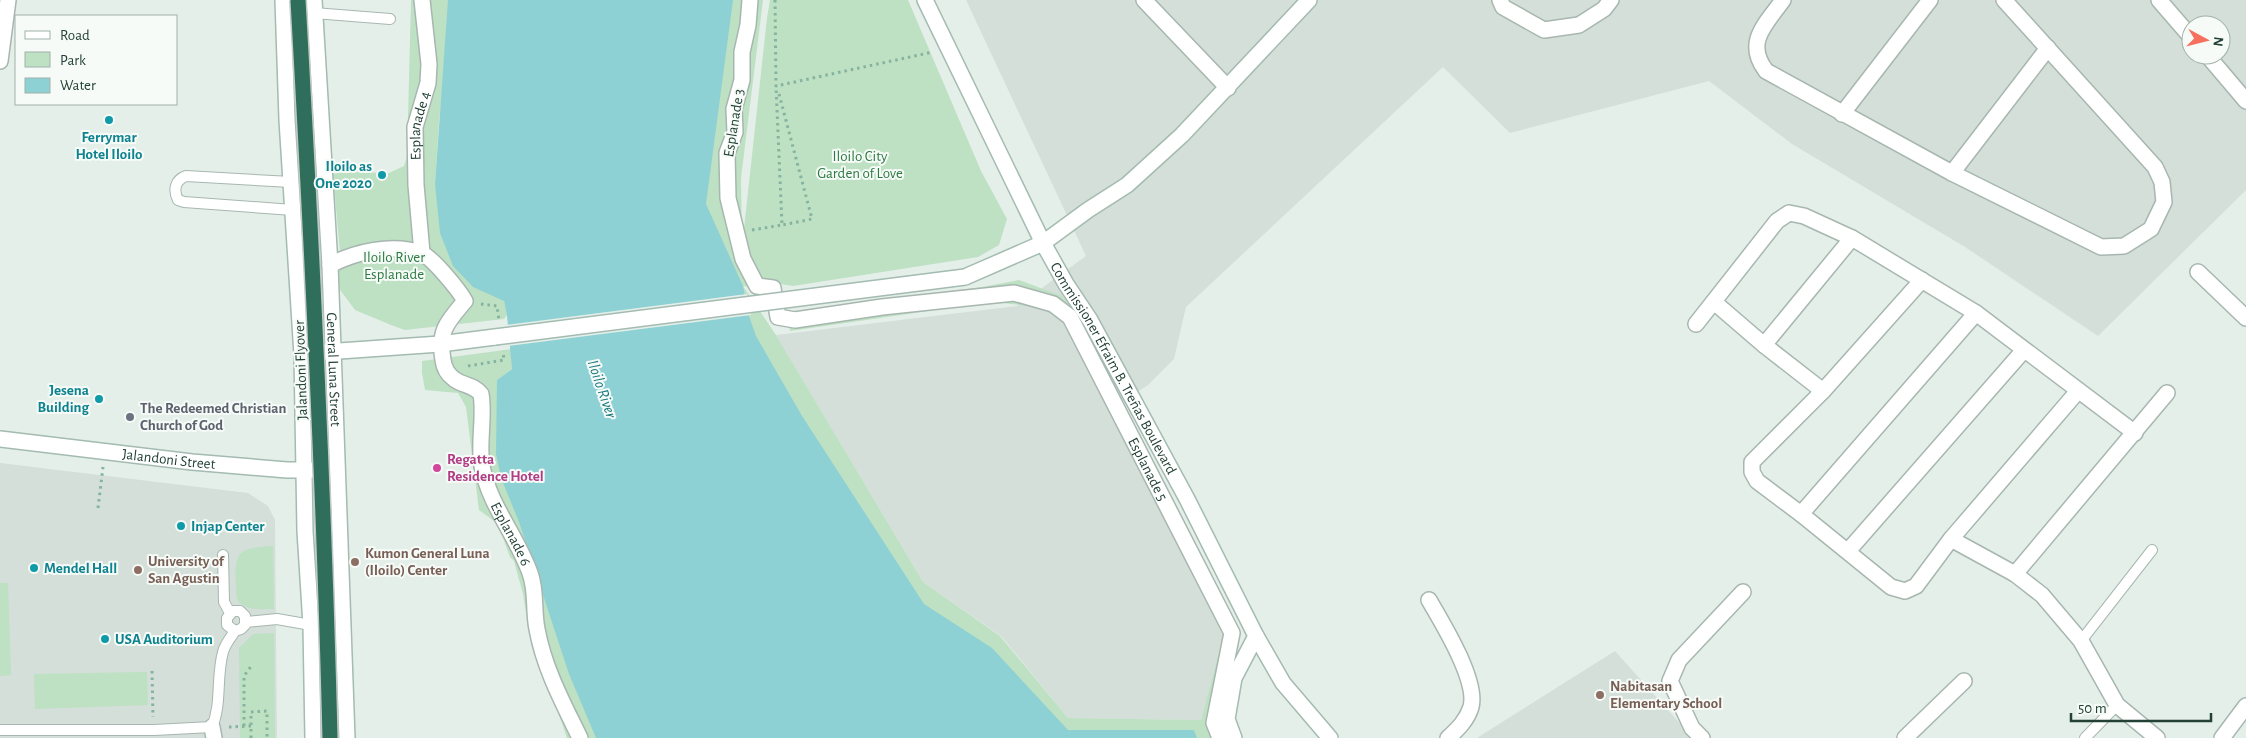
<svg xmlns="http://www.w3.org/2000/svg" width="2246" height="738" font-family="'Alegreya Sans',sans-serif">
<rect width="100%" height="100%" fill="#e5efe9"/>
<path fill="#d3dfd8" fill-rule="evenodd" d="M966,0H2246V190L2098,336L1965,247L1792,144L1709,81L1510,133L1443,67L1186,307L1174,359L1148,385L1109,410L1224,634L1201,720L1068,718L1001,636L923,582L776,335L1017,306L1086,256ZM2191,25H2221V55H2191Z
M0,463L248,493L268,506L275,520L277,738H0Z
M1615,651L1693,738H1477Z"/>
<path fill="#bee0c3" d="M411,0H453L439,121L435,186L440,191L504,301L507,315L504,319L405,330L391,325L355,310L338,287L333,254L340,252L333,174L343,172L389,173L404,166L407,157Z
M715,0H763L741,178L742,247L767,18L770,0H908L981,171L1007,219L999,245L978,257L793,286L768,282L761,288L743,286L776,335L923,582L1000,636L1068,718L1201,720L1224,634L1099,384L1066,322L1038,307L1002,303L949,308L790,331L788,315L867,301L982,287L1019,280L1062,296L1087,329L1168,499L1234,626L1224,738H1005L783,511L685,123Z
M511,349L512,369L497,380L605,738H567L528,626L523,594L514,561L510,557L498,524L479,510L466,407L458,393L425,390L422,373V361Z
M273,546L274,609C263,609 249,611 240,603C235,598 236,591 236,584C234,550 240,548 273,546Z
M0,583H8L11,675L0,676Z
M274,633L275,738H240L239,648L253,634Z
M147,672L148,705L35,709L34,674Z"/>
<path fill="#8dd1d4" d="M448,0H733L706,204L743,286L749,316L756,336L802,416L924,604L992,648L1068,730H1194L1197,738H596L569,674L519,522L501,478L496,454L497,380L512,369L507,316L504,301L473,287L453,266L440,233L435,184Z"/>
<path fill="#e5efe9" d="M747,294L751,315L508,346L506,325Z"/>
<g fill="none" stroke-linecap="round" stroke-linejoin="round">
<defs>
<path id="lane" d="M314,13L390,19
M291,182L186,176C175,180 173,190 178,200L184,202L293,210
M223,555L224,602L230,613
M246,622L277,619L311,625
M2081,641L2152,550
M0,730H154L212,727C222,703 216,677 223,652C225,644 231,637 235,631L241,629L245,625V616L240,611H233L227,618V625L235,631
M2085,738L2117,705"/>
<g id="street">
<path id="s1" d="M750,0L748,25L742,52V80L734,109L735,132L727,153L728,198L743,259L757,286L773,288L778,317L795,320L882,307L1014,293L1053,304L1070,317L1232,633L1214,723L1220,738"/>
<path d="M1144,0L1228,88"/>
<path d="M1500,0L1503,7L1544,30L1579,25L1604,9L1611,0"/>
<path d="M1783,0C1766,24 1744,42 1766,71L1952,173L2101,247L2124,246L2151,229L2164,202L2162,182L2155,167L2004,0"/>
<path d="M2159,0L2191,37"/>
<path d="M2207,55L2246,101"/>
<path d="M0,61L8,0"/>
<path d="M1842,114L1930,0"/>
<path d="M1952,173L2048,48"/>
<path id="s2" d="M422,253L416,185L415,127L428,83L429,64L422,0"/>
<path id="s3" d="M330,265C355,252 392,243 421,253C432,257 459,290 465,301C447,322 438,331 443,360C444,368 447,374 454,379C463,386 473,384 481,394C485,417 478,442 482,466C489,505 517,536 530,573C537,592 533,610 537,629C544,668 563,703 580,738"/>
<path d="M2198,272L2246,318"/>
<path d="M1922,280L1823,391L1752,462V472L1757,481L1801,514L1891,587L1905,591L1916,586L1951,539L2078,391"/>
<path d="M1714,302L1764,345"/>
<path d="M1696,324L1777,221L1789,213L1804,216L1852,238L1976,313L2135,433"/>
<path d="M1823,391L1764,345L1852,238"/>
<path d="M1801,514L1976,313"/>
<path d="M1951,539L2015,574L2042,595L2081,641L2117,705L2157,738"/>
<path d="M1848,551L2024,350"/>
<path d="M2015,574L2167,393"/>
<path d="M1429,600C1443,624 1478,681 1471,707C1467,720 1458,729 1448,738"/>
<path d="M212,727L214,738"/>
<path d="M1702,738L1692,728L1670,681L1679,660L1743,592"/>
<path d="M1905,738L1964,681"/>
<path d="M2222,738L2246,706"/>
</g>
<g id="secondary">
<path d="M283,0L287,120L302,355L305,531L311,625L313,738"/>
<path id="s4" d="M314,0L330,265L347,738"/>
<path id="s5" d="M925,0L1043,243L1066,284L1090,320L1187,499L1256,636L1283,683L1330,738"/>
<path d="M965,277L1043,243L1088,210L1127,185L1182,135L1309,0"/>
<path d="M325,352L440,344L495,337"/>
<path id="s6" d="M0,439L192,462L287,470H312"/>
<path d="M1234,738L1227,719L1234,678L1256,636"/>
</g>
</defs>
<use href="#lane" stroke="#a7b7b0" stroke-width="12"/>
<use href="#street" stroke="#a7b7b0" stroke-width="18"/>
<use href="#secondary" stroke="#a3bbb0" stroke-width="18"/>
<path stroke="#85b39f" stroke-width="3" stroke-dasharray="2.5 4" stroke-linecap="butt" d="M775,0L776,86L933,52
M779,94L812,219L782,225
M752,230L782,225L776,86
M481,304L497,306L499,320
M468,366L504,360L503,351
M98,508L103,467
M152,671L153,717
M244,726V676L252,665
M229,727L251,726
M251,738V712L267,711V738"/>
<use href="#lane" stroke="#fff" stroke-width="10"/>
<use href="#street" stroke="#fff" stroke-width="15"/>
<use href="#secondary" stroke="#fff" stroke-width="15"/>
<defs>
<path id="secondary-bridge" d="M495,337L965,277"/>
<path id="highway-bridge" d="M298,0C312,246 324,492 330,738"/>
</defs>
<use href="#secondary-bridge" stroke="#a3bbb0" stroke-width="18" stroke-linecap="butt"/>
<use href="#highway-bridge" stroke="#c1cac7" stroke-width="18" stroke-linecap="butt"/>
<use href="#secondary-bridge" stroke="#fff" stroke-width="15"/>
<use href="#highway-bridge" stroke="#2e6e5a" stroke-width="15"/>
</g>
<g fill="#0f9aa8" stroke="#f6fbf8" stroke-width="2">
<circle cx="109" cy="120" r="5"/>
<circle cx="382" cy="175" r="5"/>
<circle cx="99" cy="399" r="5"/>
<circle cx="181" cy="526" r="5"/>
<circle cx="34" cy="568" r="5"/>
<circle cx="105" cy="639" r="5"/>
</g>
<circle fill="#6b7280" stroke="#f6fbf8" stroke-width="2" cx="130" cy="417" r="5"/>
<circle fill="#d1479c" stroke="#f6fbf8" stroke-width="2" cx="437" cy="468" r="5"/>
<g fill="#8d6e63" stroke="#f6fbf8" stroke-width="2">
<circle cx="355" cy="562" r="5"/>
<circle cx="138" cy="570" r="5"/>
<circle cx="1600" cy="695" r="5"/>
</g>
<g text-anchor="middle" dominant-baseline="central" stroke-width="4" stroke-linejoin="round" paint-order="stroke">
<g font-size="15" fill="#234136" stroke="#f6fbf8">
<text transform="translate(734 123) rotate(-81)">Esplanade 3</text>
<text stroke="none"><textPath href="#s2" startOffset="128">Esplanade 4</textPath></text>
<text stroke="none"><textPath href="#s5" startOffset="414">Commissioner Efraim B. Treñas Boulevard</textPath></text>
<text stroke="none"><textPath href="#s4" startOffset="370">General Luna Street</textPath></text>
<text transform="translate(301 370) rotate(-92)">Jalandoni Flyover</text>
<text stroke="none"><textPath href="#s6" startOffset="170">Jalandoni Street</textPath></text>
<text stroke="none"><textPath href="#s1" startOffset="811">Esplanade 5</textPath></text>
<text stroke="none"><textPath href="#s3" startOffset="426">Esplanade 6</textPath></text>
</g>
<g font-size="15" font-weight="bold" fill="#0d838f" stroke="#f6fbf8" text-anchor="start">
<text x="109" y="137" text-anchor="middle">Ferrymar<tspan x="109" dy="17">Hotel Iloilo</tspan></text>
<text x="372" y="166" text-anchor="end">Iloilo as<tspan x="372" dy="17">One 2020</tspan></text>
<text x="89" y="390" text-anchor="end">Jesena<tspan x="89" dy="17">Building</tspan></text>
<text x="191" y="526">Injap Center</text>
<text x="44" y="568">Mendel Hall</text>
<text x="115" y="639">USA Auditorium</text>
</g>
<g font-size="15" fill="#2c7a41" stroke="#f6fbf8">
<text x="860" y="156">Iloilo City<tspan x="860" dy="17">Garden of Love</tspan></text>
<text x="394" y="257">Iloilo River<tspan x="394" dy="17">Esplanade</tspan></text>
</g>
<g font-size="15" font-weight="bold" fill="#5b616d" stroke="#f6fbf8" text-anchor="start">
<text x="140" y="408">The Redeemed Christian<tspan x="140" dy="17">Church of God</tspan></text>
</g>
<g font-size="15" font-weight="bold" fill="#b23c85" stroke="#f6fbf8" text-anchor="start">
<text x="447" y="459">Regatta<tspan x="447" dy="17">Residence Hotel</tspan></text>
</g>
<g font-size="15" font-weight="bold" fill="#785e54" stroke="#f6fbf8" text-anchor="start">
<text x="365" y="553">Kumon General Luna<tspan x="365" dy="17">(Iloilo) Center</tspan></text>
<text x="148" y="561">University of<tspan x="148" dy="17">San Agustin</tspan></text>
<text x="1610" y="686">Nabitasan<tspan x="1610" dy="17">Elementary School</tspan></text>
</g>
<g font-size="16" font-style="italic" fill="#1b7a80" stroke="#f6fbf8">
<text transform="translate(602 389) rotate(71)">Iloilo River</text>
</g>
</g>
<rect x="15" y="15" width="162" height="90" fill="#f6fbf8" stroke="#a2b1aa"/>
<rect x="25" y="31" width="25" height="8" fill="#ffffff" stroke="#a2b1aa"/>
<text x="60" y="40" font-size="15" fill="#234136">Road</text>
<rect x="25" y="52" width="25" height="15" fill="#bee0c3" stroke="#a2b1aa"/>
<text x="60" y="65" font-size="15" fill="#234136">Park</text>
<rect x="25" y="78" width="25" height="15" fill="#8dd1d4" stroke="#a2b1aa"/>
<text x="60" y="90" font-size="15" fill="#234136">Water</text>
<g transform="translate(2206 40) rotate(97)"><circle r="24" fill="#f6fbf8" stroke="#a2b1aa"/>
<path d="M0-4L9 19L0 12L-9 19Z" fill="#f5715d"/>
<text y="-8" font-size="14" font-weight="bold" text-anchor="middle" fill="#234136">N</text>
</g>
<path d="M2071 713v8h140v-8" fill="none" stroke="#234136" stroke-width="2.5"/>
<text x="2078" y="713" font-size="15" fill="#234136" stroke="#f6fbf8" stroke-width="4" paint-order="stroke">50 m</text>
</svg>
